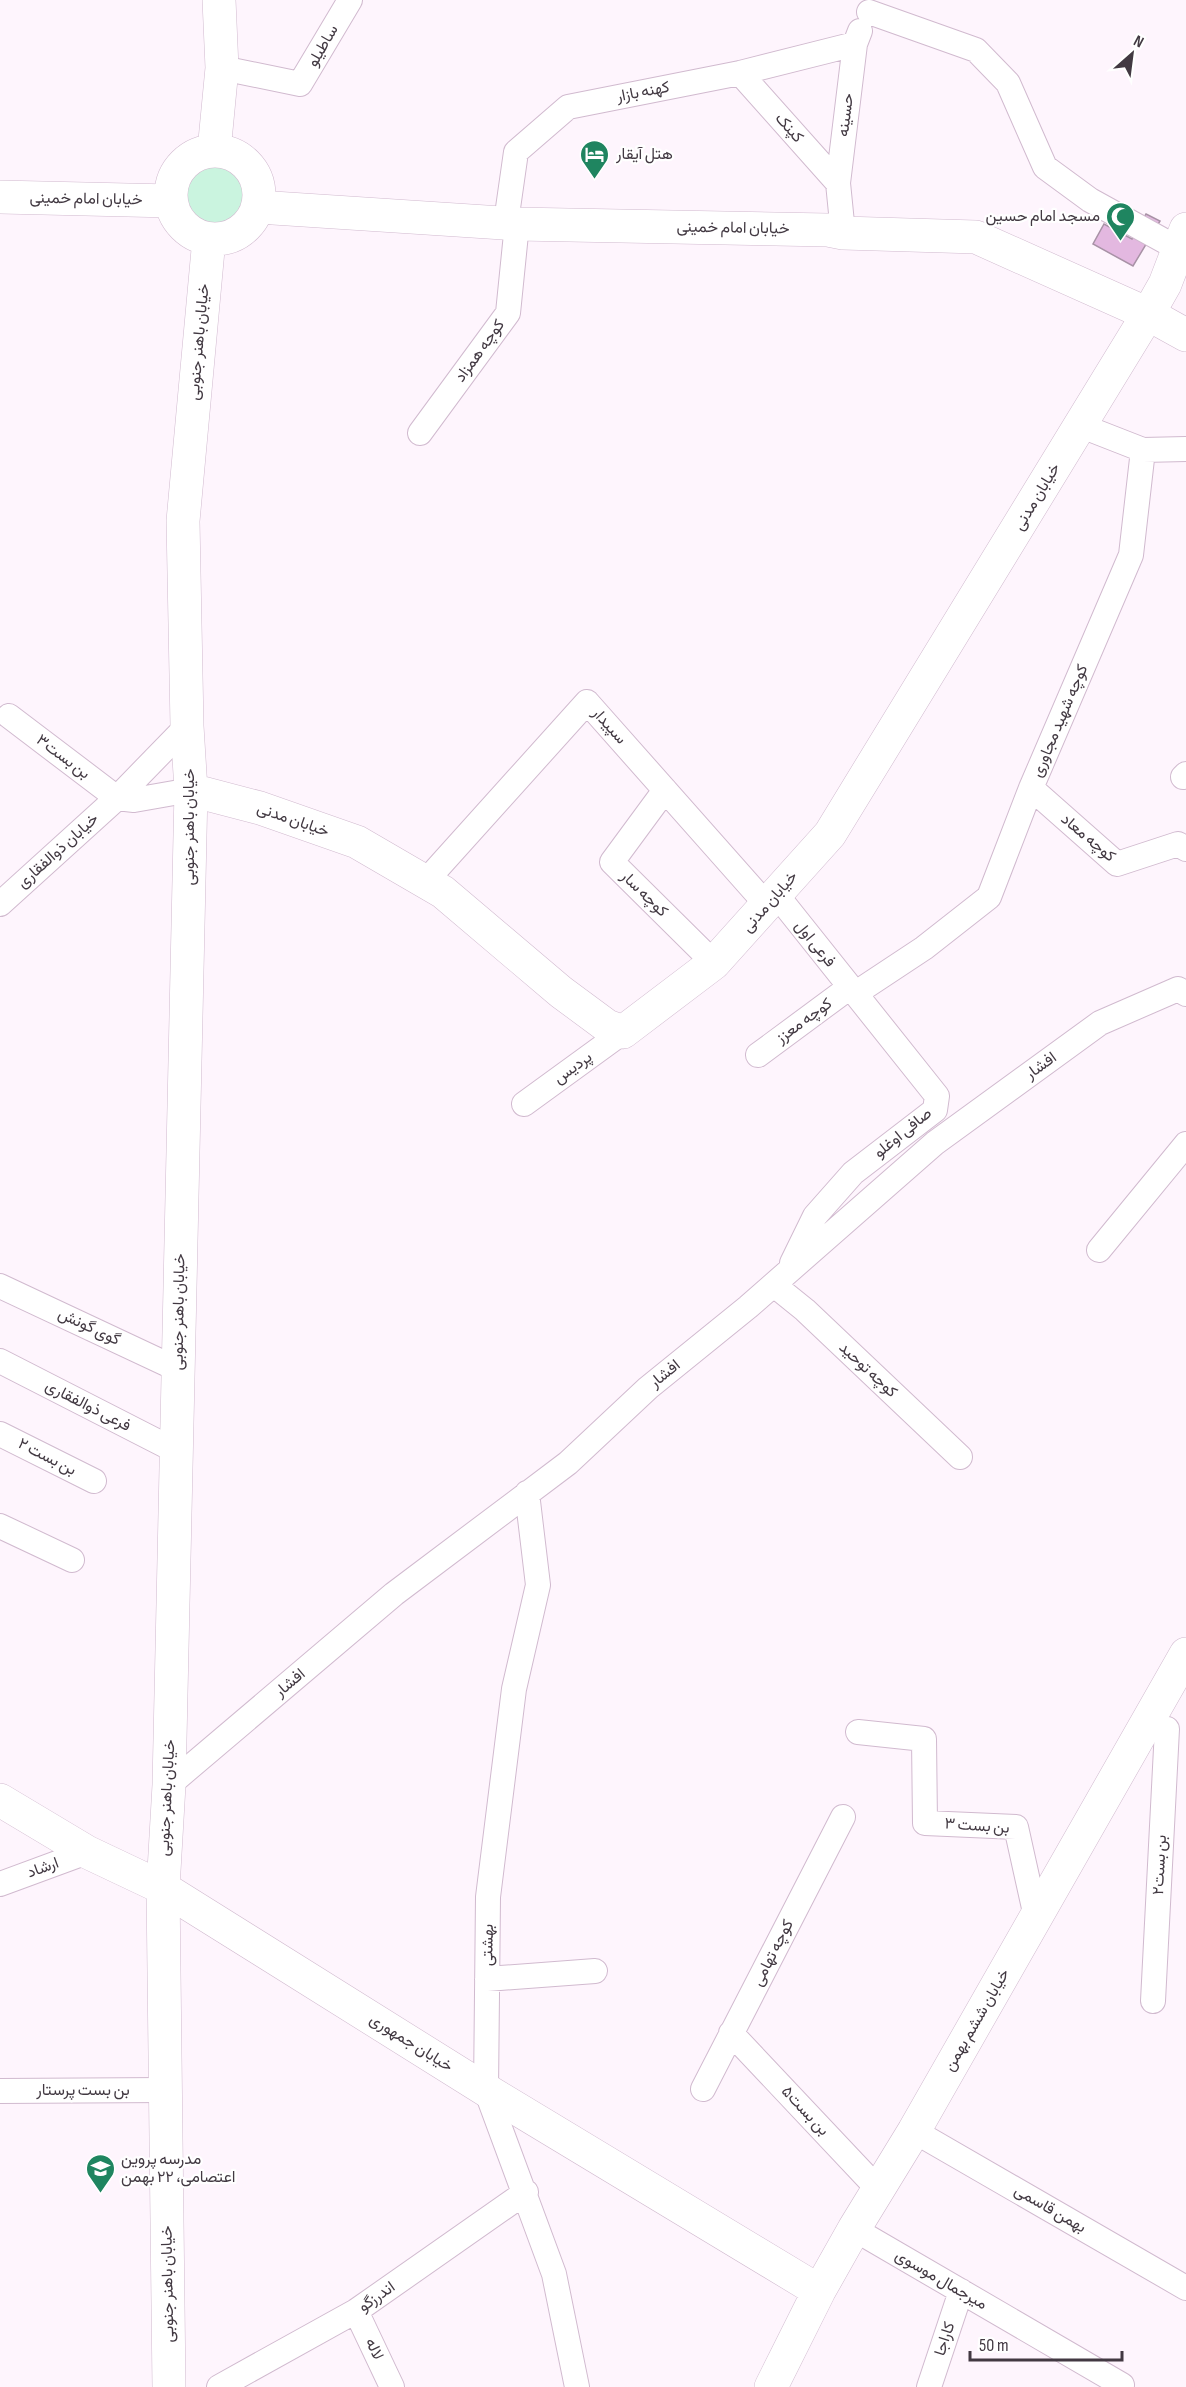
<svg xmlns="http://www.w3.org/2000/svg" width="1186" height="2387" font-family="'Sofia Sans Condensed',Vazirmatn,sans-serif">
<rect width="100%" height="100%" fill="#fef5fd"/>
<path fill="#caf4df" d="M183 195a32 32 0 1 1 64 0a32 32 0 1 1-64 0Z"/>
<path fill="#e3b8e0" stroke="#a892a6" stroke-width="1.5" d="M1146,214L1160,221L1133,266L1093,244L1104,224L1132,239Z"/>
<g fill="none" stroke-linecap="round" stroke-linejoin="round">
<defs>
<path id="street" d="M869,12L976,50L1008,83L1045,167L1090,200L1177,248
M222,68L300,84L350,0
M740,73L838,183
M506,222L516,152L568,107L740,73L855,44
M843,233L838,183L855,44L860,31
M420,433L508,313L517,224
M1143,450L1186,449
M9,716L117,798
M1183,777L1186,774
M1031,788L1117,864L1178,844L1186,849
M665,790L612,862L714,963
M117,798L134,800L191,790
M425,882L587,702L766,904
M776,894L937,1096L935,1110L853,1173L815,1216L792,1263
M0,904L117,798L187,726
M856,993L924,948L989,897L1031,788L1131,555L1143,450L1079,425
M758,1055L850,987
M524,1104L623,1032
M1099,1250L1186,1144
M774,1285L805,1310L960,1457
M0,1286L177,1369
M0,1361L176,1451
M0,1434L94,1481
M527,1493L538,1585L514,1689L488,1897L486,2090L554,2274L577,2387
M0,1526L72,1560
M858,1732L924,1739L925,1823L1016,1827L1036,1917
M169,1785L394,1594L568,1463L648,1388L748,1307L935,1143L1100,1023L1178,989L1186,994
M0,1884L87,1852
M487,1979L595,1971
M1153,2001L1167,1729
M731,2033L878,2189
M703,2089L843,1817
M0,2091L166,2090
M914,2131L1186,2288
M854,2229L1122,2385
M356,2311L392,2387
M219,2387L356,2311L526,2192
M929,2387L961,2291"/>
<path id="secondary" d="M171 195a44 44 0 1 1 88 0a44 44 0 1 1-88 0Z
M214,151L222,68L219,0
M0,197L171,201
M258,207L517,224L828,230L843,233L976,237L1148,314L1186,335
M191,790L260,808L357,842L443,892L561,992L607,1026L623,1032L714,963L830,834L1148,314L1165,284L1186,229
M0,1800L87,1852L163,1888L486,2090L819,2291
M169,2387L163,1888L169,1785L191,790L187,726L183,521L209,239
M771,2387L819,2291L854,2229L914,2131L1186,1654"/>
</defs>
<use href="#street" stroke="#d1bacf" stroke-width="26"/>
<use href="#secondary" stroke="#d1bacf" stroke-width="34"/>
<use href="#street" stroke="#fff" stroke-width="24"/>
<use href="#secondary" stroke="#fff" stroke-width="33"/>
</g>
<defs>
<symbol id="hotel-pin" viewBox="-11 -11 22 30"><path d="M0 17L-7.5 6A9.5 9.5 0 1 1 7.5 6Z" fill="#1f8560" stroke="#fff"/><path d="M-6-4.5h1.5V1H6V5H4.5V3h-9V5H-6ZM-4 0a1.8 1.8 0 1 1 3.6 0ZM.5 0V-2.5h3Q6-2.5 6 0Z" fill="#fff"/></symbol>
<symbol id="mosque-pin" viewBox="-11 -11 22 30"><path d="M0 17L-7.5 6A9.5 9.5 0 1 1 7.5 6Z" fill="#1f8560" stroke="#fff"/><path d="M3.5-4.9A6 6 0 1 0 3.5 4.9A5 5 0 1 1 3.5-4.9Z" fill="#fff"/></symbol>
<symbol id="school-pin" viewBox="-11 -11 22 30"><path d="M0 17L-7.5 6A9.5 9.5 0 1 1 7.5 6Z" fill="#1f8560" stroke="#fff"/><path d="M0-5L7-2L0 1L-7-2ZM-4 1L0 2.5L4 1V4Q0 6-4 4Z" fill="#fff"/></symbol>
</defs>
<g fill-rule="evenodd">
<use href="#hotel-pin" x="578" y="138" width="33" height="45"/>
<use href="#mosque-pin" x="1104" y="200" width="33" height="45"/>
<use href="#school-pin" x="84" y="2152" width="33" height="45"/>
</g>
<g text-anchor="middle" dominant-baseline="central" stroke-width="4.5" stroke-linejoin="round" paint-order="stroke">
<g font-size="16" fill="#423942" stroke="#fff">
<text transform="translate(323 46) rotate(-60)">ساطیلو</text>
<text transform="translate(643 92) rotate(-11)">کهنه بازار</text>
<text transform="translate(846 115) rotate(-83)">حسینه</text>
<text transform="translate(789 128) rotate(48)">کپنک</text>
<text transform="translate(86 199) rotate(1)">خیابان امام خمینی</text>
<text transform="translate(733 228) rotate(1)">خیابان امام خمینی</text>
<text transform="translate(199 342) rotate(-85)">خیابان باهنر جنوبی</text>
<text transform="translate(480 351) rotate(-54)">کوچه همزاد</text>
<text transform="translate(1037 497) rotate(-59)">خیابان مدنی</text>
<text transform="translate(1060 721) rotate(-67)">کوچه شهید مجاوری</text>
<text transform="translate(609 726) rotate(48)">سپیدار</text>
<text transform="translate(63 757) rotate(37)">بن بست۳</text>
<text transform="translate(293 820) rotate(19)">خیابان مدنی</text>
<text transform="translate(189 827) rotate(-90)">خیابان باهنر جنوبی</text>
<text transform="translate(1088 838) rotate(40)">کوچه معاد</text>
<text transform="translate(58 851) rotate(-42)">خیابان ذوالفقاری</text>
<text transform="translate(644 894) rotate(44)">کوچه سار</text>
<text transform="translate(770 902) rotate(-49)">خیابان مدنی</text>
<text transform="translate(815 944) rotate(51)">فرعی اول</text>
<text transform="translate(804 1021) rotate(-36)">کوچه معزز</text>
<text transform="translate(1041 1066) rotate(-36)">افشار</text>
<text transform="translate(573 1068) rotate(-36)">پردیس</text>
<text transform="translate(903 1133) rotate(-39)">صافی اوغلو</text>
<text transform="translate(179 1312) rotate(-89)">خیابان باهنر جنوبی</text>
<text transform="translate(89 1327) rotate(25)">گوی گونش</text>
<text transform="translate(868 1370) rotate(43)">کوچه توحید</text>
<text transform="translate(665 1374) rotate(-39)">افشار</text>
<text transform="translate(88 1406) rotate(27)">فرعی ذوالفقاری</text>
<text transform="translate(47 1457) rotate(27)">بن بست ۲</text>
<text transform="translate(290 1683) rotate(-40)">افشار</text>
<text transform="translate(167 1798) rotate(-87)">خیابان باهنر جنوبی</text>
<text transform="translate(977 1826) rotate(4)">بن بست ۳</text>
<text transform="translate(1160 1865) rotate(-87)">بن بست۲</text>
<text transform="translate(43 1868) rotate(-20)">ارشاد</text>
<text transform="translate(488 1945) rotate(-89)">بهشتی</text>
<text transform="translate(773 1953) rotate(-63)">کوچه تهامی</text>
<text transform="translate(977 2020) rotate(-60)">خیابان ششم بهمن</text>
<text transform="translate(411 2043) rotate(32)">خیابان جمهوری</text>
<text x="83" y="2090">بن بست پرستار</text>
<text transform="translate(805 2111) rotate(47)">بن بست۵</text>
<text transform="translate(1050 2209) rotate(30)">بهمن قاسمی</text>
<text transform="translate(941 2280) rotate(30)">میرجمال موسوی</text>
<text transform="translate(168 2284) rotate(-91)">خیابان باهنر جنوبی</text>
<text transform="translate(377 2297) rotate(-35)">اندرزگو</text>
<text transform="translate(945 2339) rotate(-72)">کاراجا</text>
<text transform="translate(374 2349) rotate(65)">لاله</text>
</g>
<g font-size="16" fill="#423942" stroke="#fff" text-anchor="start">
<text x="616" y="154">هتل آیقار</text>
<text x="1100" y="216" text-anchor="end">مسجد امام حسین</text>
<text x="121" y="2159">مدرسه پروین<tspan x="121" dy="18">اعتصامی، ۲۲ بهمن</tspan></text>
</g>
</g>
<g transform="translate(1132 54) rotate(28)" stroke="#ffffff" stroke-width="4.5" paint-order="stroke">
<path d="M0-4.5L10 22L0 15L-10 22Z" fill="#423942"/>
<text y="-9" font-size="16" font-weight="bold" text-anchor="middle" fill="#423942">N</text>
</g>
<path d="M970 2351v9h152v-9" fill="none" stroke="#423942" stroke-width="3"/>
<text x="979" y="2351" font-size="18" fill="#423942" stroke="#ffffff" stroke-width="4.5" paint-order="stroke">50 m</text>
</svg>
